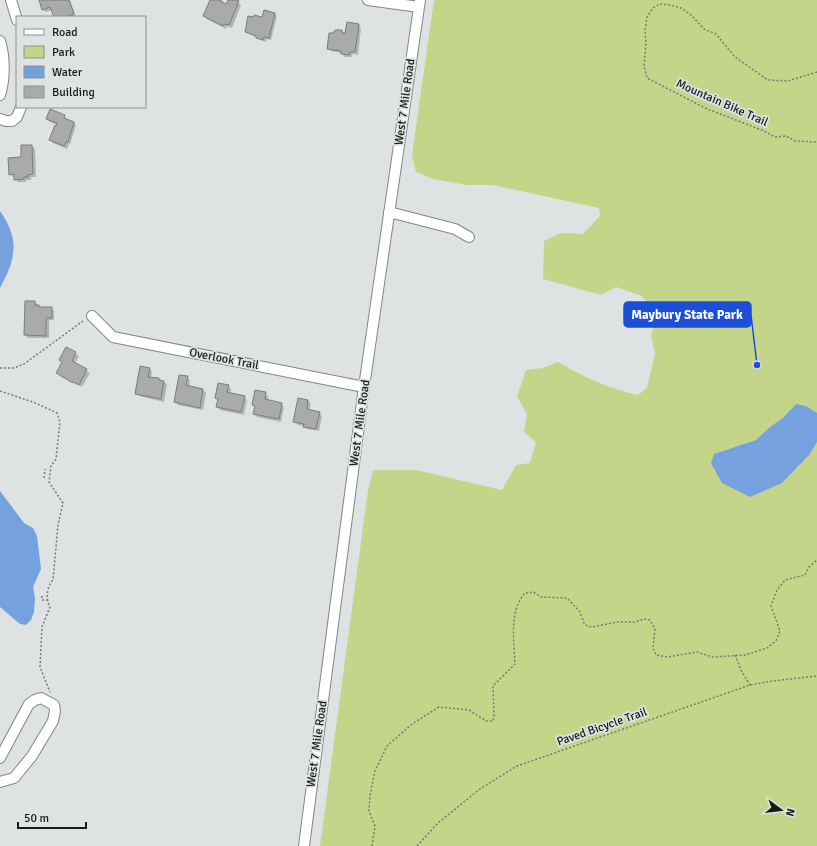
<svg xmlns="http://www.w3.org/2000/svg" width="817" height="846" font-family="Signika,sans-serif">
<rect width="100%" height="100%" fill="#dee2e2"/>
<path fill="#c4d58a" d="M434,0H817V846H320L368,490L373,470H416L502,490L516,465L530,463L536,442L524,432L527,414L517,396L526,370L543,368L558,362C584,377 610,389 638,395L647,388L655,354L651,336L656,315L642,296L616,287L601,295L543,279L544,241L561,233L583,234L600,216L599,208L493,185H467L433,179L416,172L412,155Z"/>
<path fill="#75a2df" d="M0,211C20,239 16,259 0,288Z
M796,404L806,406L817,413V442L809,455L782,483L750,497L722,483L711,463L714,454L756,440L770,427L783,418Z
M0,491L24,523L33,528L37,536L41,569L33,587L35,598L34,612L31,620L26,625L20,624L0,607Z"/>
<path fill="#0003" d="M40,0H70L76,17H55L53,10L46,12L43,10Z
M213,0H222L223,2V4L227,5L229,0H233L241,5L232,28L227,26L226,29L207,19L205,16Z
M274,13L277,16L271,40L266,39V42L260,40L246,31L263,18Z
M358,25L361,28L358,55L352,54V57H345L342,53L331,51L328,48L342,31L346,34Z
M64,116L67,119V120L74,122L76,125L70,144H69L67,149L53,143L50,140L57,125L50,122L47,119Z
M32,146L35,149L36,177H31V180H26V182H18L15,179V177H13L10,174L21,158Z
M26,302H35L41,308H51L54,311V320H49V338H28L25,335Z
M66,348L79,356L75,364L90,373L82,387L60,375Z
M150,369L152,372L151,378L159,379L167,384L164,402L139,396L136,393Z
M187,377L190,380L189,387L203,390L206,393L203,410L178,405L175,402Z
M228,386L231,389L230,394L244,397L247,400L244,415L220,410L217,407L218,401L216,398Z
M265,393L268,396V401L281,404L284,407L281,422L257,417L254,414L256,408L253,405Z
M308,401L311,404L309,410L319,413L322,416L319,431L307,429L304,426L298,425L295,422Z"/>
<path fill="#a8aba9" stroke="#7b7d7b" d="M39,0H69L74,14L64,17H54L50,7L42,10Z
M210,0H220V1L226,4L228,0H236L239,1L229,25L224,24L223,26L203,16Z
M264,10L275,13L269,38L264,37L263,40L256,38V36L245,32L248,16L254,17V15L262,17Z
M347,22L359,24L355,52H350L349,55L341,54V51L327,49L329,33H333L335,30H342V33H345Z
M50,109L65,115L64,118L74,122L68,142H66L64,146L49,140L55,125L56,126L57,123L46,119Z
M21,145H32L33,174L28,175V177H24V179L14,180V174L9,175L8,158L20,157L21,156Z
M25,301H35V305H39V307H52V318H46V336L24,335Z
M66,347L76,352L72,361L87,369L79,385L73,382V383L56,373L62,362L59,360Z
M140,366L150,368L148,377L159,378V380L164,381L161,399L135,394Z
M179,375L188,376L186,385L203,389L200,408L174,402Z
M218,383L229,385L227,392L245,396L241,412L216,407L218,399L215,398Z
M255,390L266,392L265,399L282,403L279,419L253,414L255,406L252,405Z
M298,398L308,400L307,409L320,412L316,429L303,427L304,424L293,422Z"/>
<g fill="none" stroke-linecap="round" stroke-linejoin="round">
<defs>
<path id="minor" d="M11,0L17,20
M368,0L419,7
M0,41C5,57 5,79 0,95
M0,119L6,121H12L17,117L21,107
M389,212L455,229L469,237
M92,316L113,337L364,387
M0,758L29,704L35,700L41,698L54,705L55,711L53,721L32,756L14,778L0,782
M304,846L364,387L420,0"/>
</defs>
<use href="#minor" stroke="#828685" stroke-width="12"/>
<path stroke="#757878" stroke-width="1.5" stroke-dasharray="2 2" stroke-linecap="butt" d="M817,72L788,81L768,80L735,57L716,34L704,29L690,14L681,8L670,5L660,4L653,8L647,17L645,31L646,43L644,66L647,78L705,108L764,131L775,137L786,136L795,141L817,142
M0,368H14L24,364L83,321
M0,391L33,402L57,413L60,422L56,459L51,466L49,482L63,503L58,525L53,580C46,588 46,599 50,607L42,627L40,667L50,692
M44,478L45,469
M42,596V600H47
M735,655L742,672L750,685
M372,846L375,826L369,811L370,796L375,771L387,746L412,724L439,707L469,710L486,721H493L494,716L493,686L515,664C514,642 509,610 525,593L533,592L541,597L567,598L580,612L584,623L587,626L592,627L617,622H635L644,619L650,620L655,629L653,648L656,655L667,657L697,652L712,657L745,655L767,648L776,641L780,631L771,606L777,590L785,580L805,575L809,567L817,560
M417,846L439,822L480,789L517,766L750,685L773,681L817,676"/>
<use href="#minor" stroke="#fff" stroke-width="10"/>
</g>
<g text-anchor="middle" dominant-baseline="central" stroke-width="3.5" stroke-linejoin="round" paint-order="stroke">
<g font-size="12" fill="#171919" stroke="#dee2e2">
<text transform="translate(405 102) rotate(-82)">West 7 Mile Road</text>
<text transform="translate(722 103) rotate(24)">Mountain Bike Trail</text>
<text transform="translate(224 359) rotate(11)">Overlook Trail</text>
<text transform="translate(360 423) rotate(-82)">West 7 Mile Road</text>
<text transform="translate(602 727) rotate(-19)">Paved Bicycle Trail</text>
<text transform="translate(317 744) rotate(-82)">West 7 Mile Road</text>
</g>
</g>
<path fill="none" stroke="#1d4ed8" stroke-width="1.5" d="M757 365L751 315"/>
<circle fill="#1d4ed8" stroke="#dee2e2" stroke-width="1.5" cx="757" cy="365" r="4"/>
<rect fill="#1d4ed8" stroke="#1d4ed8" stroke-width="1.5" x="624" y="302" width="127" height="25" rx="4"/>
<g font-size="13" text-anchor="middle" font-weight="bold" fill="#fff">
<text x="687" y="319">Maybury State Park</text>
</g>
<rect x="16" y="16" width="130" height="92" fill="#dee2e2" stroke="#8e9292"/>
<rect x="24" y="29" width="20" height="6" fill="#ffffff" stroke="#8e9292"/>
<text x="52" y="36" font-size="12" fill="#171919">Road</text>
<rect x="24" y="46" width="20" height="12" fill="#c4d58a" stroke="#8e9292"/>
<text x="52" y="56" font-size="12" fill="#171919">Park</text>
<rect x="24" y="66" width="20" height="12" fill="#75a2df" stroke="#8e9292"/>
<text x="52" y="76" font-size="12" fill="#171919">Water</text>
<rect x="24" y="86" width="20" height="12" fill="#a8aba9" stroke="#8e9292"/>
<text x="52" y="96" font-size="12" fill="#171919">Building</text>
<g transform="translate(781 810) rotate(105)" stroke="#dee2e2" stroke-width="3" paint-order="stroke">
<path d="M0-3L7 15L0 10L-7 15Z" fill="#171919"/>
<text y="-6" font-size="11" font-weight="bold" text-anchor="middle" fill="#171919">N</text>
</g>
<path d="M18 822v6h68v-6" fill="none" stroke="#171919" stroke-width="2"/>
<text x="24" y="822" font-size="12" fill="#171919" stroke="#dee2e2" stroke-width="3" paint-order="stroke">50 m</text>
</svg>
